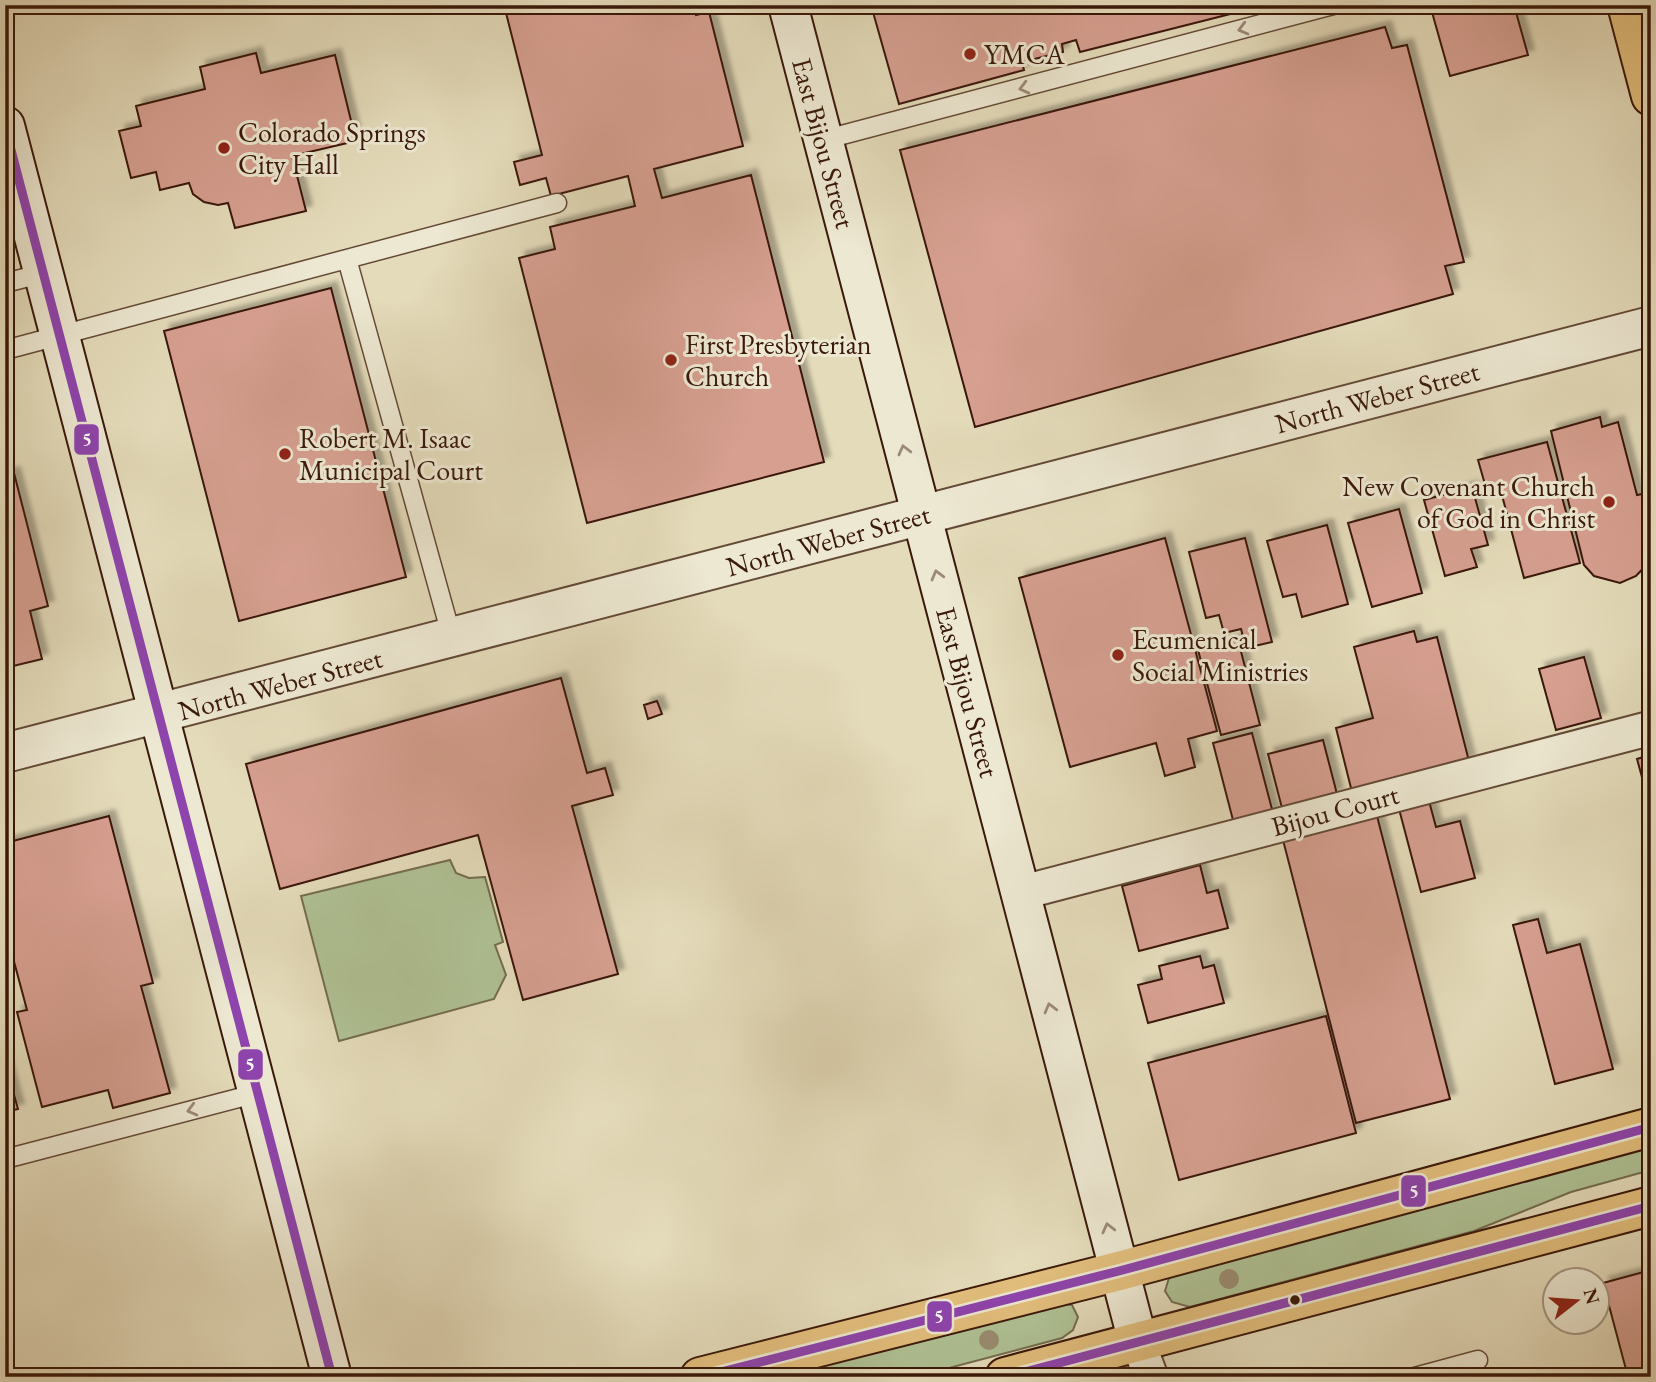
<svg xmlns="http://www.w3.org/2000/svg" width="1656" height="1382" font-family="'EB Garamond',serif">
<defs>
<filter id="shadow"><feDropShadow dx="6" dy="-6" stdDeviation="2" flood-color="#0004"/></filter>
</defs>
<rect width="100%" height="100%" fill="#e4dbba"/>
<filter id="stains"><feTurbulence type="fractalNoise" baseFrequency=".00286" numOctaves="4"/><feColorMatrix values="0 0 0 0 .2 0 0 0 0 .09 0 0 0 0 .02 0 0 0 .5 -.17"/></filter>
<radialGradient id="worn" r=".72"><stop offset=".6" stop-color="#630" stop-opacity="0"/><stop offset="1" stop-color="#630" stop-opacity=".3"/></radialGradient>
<path fill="#afc194" stroke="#746c4f" stroke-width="2" d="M450,860L456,873L469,878L485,877L503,942L495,945L506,975L494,999L339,1041L301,896Z
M1651,1145V1170L1571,1192L1474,1231L1190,1307L1172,1302L1165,1291L1169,1278L1180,1272Z
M1055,1302L1072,1305L1078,1317L1073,1330L1062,1338L915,1377H766Z"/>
<path fill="#d69f90" stroke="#3a180a" stroke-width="2" filter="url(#shadow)" d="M504,5H693L696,15L709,12L743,146L654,169L662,198L751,175L824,462L587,523L519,258L555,249L550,227L635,206L628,176L551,196L546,178L520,185L514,162L542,155Z
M871,5H1266L1080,52L1076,40L1062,44L1063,52L1022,62L1024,70L899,104Z
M1430,5H1514L1528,55L1450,76Z
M1385,27L1392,48L1407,45L1464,262L1445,266L1453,294L975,427L900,150Z
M256,53L261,73L335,55L356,141L292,156L306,211L235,228L228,203L218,205L204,202L193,194L189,183L160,190L156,172L131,178L119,131L141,126L136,106L205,89L200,67Z
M331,288L406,577L239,621L164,331Z
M1600,417L1602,427L1618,422L1637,495L1647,493L1651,509L1650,561L1636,576L1620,583L1594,576L1584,565L1551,431Z
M1547,442L1580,563L1524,578L1499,484L1486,488L1478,460Z
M14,473L48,606L30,611L42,659L5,668V475Z
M1472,487L1488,545L1471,549L1477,567L1445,576L1424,500Z
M1399,509L1422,593L1372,607L1348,523Z
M1327,525L1348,604L1302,617L1296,594L1283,597L1267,541Z
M1165,538L1217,731L1188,739L1195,767L1165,776L1156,743L1070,767L1019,578Z
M1245,538L1272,642L1246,648L1241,629L1224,633L1219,615L1206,618L1189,552Z
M1414,631L1417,642L1437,637L1469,761L1352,792L1336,728L1373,718L1354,647Z
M1238,640L1260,725L1221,735L1198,650Z
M1584,657L1601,718L1556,730L1539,669Z
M561,678L587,773L605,768L613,795L572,806L618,974L523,1000L478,835L280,889L246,764Z
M657,701L662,714L648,719L644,705Z
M1252,733L1273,813L1234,824L1213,743Z
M1323,740L1337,794L1282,808L1268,754Z
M1651,742V810L1637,759L1650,755L1647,743Z
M1429,801L1436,827L1460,821L1475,878L1421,892L1399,809Z
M109,816L153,983L141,986L170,1093L113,1108L108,1090L42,1107L17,1012L27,1010L5,928V843Z
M1377,816L1450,1099L1356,1123L1283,840Z
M1200,865L1207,893L1218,890L1228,928L1139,951L1122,886Z
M1538,919L1547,953L1580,944L1613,1069L1555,1084L1513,925Z
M1200,956L1203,968L1214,965L1224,1003L1148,1023L1138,985L1162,979L1159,966Z
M1326,1016L1356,1133L1179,1180L1148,1063Z
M5,1063L18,1109L5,1112Z
M1651,1270V1377H1628L1603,1283Z"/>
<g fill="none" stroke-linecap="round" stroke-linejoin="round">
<defs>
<path id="service" d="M823,140L1333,5
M347,259L452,638
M5,283L44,273
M5,350L557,203
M5,1159L258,1093
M1415,1377L1478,1360"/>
<path id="minor" d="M1020,893L1651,728
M1138,1342L1151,1377"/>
<path id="tertiary" d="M5,753L1651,326"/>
<path id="secondary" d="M788,5L1138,1342
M5,126L332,1377"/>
<path id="primary" d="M1627,5L1651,96
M700,1377L1119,1271L1651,1127
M1005,1377L1651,1206"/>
</defs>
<use href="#service" stroke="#644936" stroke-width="21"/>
<use href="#minor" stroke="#644936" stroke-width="37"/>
<use href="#tertiary" stroke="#644936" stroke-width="42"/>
<use href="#secondary" stroke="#3a180a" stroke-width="42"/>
<use href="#primary" stroke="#3a180a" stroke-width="42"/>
<use href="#service" stroke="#ede8d2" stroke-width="18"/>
<use href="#minor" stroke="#ede8d2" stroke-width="33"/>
<use href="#tertiary" stroke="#ede8d2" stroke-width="38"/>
<use href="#secondary" stroke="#ede8d2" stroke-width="38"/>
<use href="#primary" stroke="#e2be7d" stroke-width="38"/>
<defs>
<path id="bus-1" d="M5,127L332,1377
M701,1377L1119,1271L1651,1127
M1006,1377L1651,1206"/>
</defs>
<use href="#bus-1" stroke="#ede8d2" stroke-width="14"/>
<use href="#bus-1" stroke="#8e44ad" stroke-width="9"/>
</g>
<g fill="#9a8c70">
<circle cx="1229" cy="1279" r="10"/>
<circle cx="989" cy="1340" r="10"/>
</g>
<defs><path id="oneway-chevron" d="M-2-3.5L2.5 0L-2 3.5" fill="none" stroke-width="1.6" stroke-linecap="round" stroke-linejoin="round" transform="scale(1.75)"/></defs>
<g stroke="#9c8a78">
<use href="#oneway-chevron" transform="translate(1243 29) rotate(165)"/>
<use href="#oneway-chevron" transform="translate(1024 88) rotate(166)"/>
<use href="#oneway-chevron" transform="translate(904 450) rotate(-104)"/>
<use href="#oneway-chevron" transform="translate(937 575) rotate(-105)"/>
<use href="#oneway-chevron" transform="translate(1050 1008) rotate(-105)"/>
<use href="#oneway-chevron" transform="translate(192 1110) rotate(165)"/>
<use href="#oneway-chevron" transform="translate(1108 1228) rotate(-104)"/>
</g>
<g fill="#8f2418" stroke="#ede8d2" stroke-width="2.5">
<circle cx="970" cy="54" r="7"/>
<circle cx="224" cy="148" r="7"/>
<circle cx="671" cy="360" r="7"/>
<circle cx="285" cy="454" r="7"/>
<circle cx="1609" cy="502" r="7"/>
<circle cx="1118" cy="655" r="7"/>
</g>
<circle fill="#3a180a" stroke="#ede8d2" stroke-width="2.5" cx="1295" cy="1300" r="6"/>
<g text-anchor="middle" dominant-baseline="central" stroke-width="6" stroke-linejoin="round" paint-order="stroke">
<g font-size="28" fill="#3a180a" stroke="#ede8d2" text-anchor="start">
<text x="984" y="54">YMCA</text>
<text x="238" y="132">Colorado Springs<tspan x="238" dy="32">City Hall</tspan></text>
<text x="685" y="344">First Presbyterian<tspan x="685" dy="32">Church</tspan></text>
<text x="299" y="438">Robert M. Isaac<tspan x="299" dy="32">Municipal Court</tspan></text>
<text x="1595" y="486" text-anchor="end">New Covenant Church<tspan x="1595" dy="32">of God in Christ</tspan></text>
<text x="1132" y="639">Ecumenical<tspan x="1132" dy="32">Social Ministries</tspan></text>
</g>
<g font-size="28" fill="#3a180a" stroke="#ede8d2">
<text transform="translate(824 143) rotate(75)">East Bijou Street</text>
<text transform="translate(1377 397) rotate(-15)">North Weber Street</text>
<text transform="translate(828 540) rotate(-15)">North Weber Street</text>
<text transform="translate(280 684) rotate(-15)">North Weber Street</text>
<text transform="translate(968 692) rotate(75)">East Bijou Street</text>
<text transform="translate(1335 810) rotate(-15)">Bijou Court</text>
</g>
</g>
<g stroke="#ede8d2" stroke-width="2.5">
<rect x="73" y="423" width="27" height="33" rx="7" fill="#8e44ad"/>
<rect x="237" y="1048" width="27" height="33" rx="7" fill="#8e44ad"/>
<rect x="1400" y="1174" width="27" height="34" rx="7" fill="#8e44ad"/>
<rect x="926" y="1300" width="27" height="33" rx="7" fill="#8e44ad"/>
</g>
<g font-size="19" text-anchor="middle" font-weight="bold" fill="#fff">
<text x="87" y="446">5</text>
<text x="250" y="1071">5</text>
<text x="1414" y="1198">5</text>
<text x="939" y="1323">5</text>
</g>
<rect width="1656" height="1382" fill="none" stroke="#e4dbba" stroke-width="28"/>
<rect x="7" y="7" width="1642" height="1368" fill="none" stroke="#3a180a" stroke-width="3.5"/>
<rect x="14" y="14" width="1628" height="1354" fill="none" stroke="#3a180a" stroke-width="2"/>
<g transform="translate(1576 1301) rotate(73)"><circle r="33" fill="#ede8d2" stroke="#a59582" stroke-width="2"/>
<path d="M0-5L12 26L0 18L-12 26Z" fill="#8f2418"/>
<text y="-10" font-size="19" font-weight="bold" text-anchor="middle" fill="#3a180a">N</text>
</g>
<rect width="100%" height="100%" filter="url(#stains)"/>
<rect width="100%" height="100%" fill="url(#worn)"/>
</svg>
